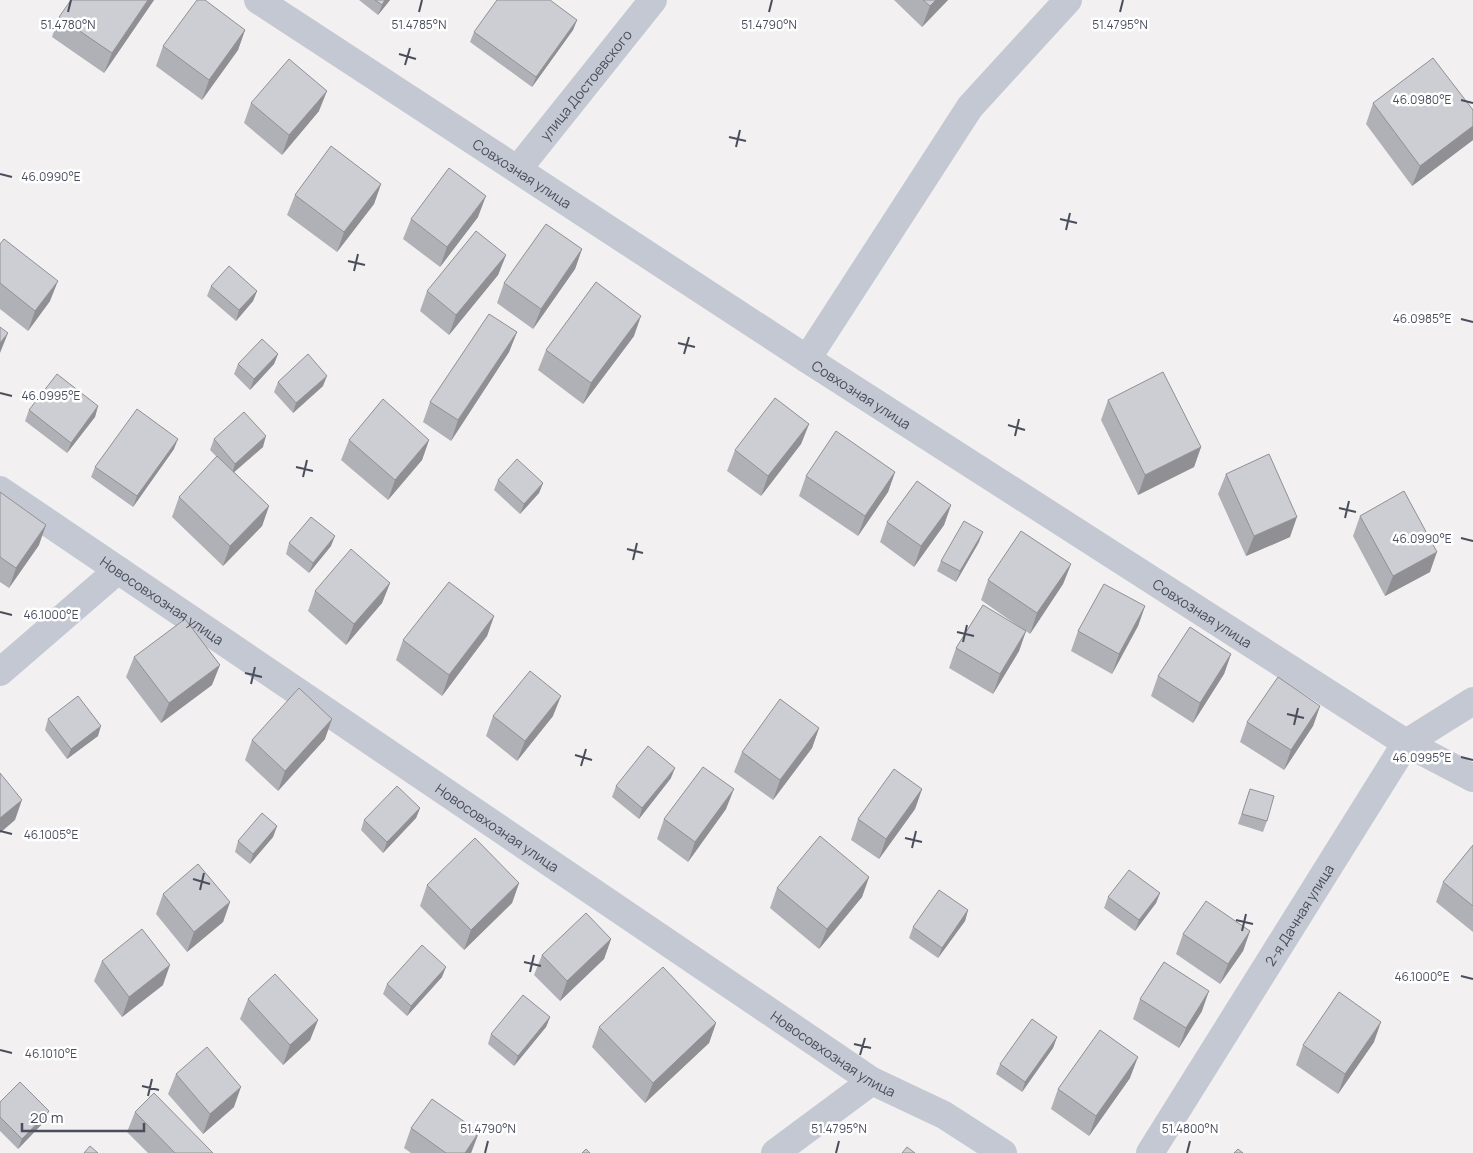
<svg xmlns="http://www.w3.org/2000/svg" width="1473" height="1153" font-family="Manrope,sans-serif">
<rect width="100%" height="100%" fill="#f2f0f0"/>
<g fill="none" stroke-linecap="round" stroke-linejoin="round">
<g stroke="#c4c8d3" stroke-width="28">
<path id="s1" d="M518,169L653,0"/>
<path d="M807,359L970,107L1068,0"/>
<path id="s2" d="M0,490L872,1081L944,1115L1003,1153"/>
<path d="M0,672L118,570"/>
<path d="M775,1153L872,1081"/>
<path id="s3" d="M1150,1153L1406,743L1473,701"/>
</g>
<path stroke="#c4c8d3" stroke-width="28" id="s4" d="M258,0L807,359L1406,743L1473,778"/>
</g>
<path fill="#b0b1b6" d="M154,0L104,73L52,37L59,17Z
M359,0H390L378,15Z
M894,0H948L922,27Z
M577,20L573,30L532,87L470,42L474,32Z
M245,30L238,50L202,100L156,66L163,46Z
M251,103L319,111L282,155L244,123Z
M1373,103L1473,110V140L1412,186L1366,124Z
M381,184L374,204L337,252L287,215L295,195Z
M478,217L440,267L403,239L411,219Z
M0,244L50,301L28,331L0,309Z
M582,249L575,269L533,329L497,303L504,283Z
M506,255L498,275L449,335L420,311L427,291Z
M211,286L257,291L253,301L236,321L207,296Z
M517,332L509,352L451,441L423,422L430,402Z
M634,336L583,404L538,370L546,350Z
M278,354L274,364L250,390L234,374L238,364Z
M278,382L323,386L293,413L274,392Z
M1108,400L1201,447L1194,467L1138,495L1101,420Z
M98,406L95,417L67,453L25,421L29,410Z
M809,424L801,444L761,496L727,471L735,450Z
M214,439L263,447L234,472L269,506L262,526L223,566L172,517L179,497L217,457L210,450Z
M349,440H429L422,460L388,500L341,460Z
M174,449L133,507L91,477L95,467Z
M895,472L888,492L858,536L799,496L806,476Z
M1226,474L1290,537L1246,556L1218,494Z
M498,480L543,483L539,493L520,514L494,490Z
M0,492L39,545L9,588L0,582Z
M951,505L944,525L914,567L880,542L887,522Z
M1360,516L1430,572L1385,596L1353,536Z
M979,542L956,582L937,571L941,561Z
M289,543L331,546L309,573L286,554Z
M1071,564L1063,584L1030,634L1026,631L1019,651L993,694L949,668L956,648L1025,631L981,600L988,580Z
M390,583L382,603L346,645L308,611L315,591Z
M1145,606L1138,626L1112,674L1071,651L1078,631Z
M494,616L487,636L442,696L396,660L403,640Z
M1231,654L1224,674L1193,723L1151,696L1158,676Z
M134,657L212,685L161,723L126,677Z
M1320,706L1313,726L1284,770L1240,742L1247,722Z
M493,716H553L517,761L486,736Z
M48,719L98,736L67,759L45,730Z
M819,728L812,748L773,800L734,772L742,752Z
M325,739L278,791L245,760L252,740Z
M671,778L639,819L612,797L616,786Z
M922,789L915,809L879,859L851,840L858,819Z
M1250,789L1267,821L1263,832L1238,824Z
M420,808L416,818L383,853L361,830L364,820Z
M726,809L688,862L657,839L664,819Z
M277,826L273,837L250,864L235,852L238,841Z
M1473,845V932L1436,902L1443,882Z
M869,877L862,897L819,949L770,908L777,888Z
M519,883L512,903L464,950L420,906L427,885Z
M1160,893L1156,903L1135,931L1104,908L1108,897Z
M163,894L230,902L223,922L187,952L156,914Z
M968,910L965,921L938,958L909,938L913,927Z
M1250,931L1243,951L1220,984L1176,954L1183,934Z
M611,939L604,959L560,1001L534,975L542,955Z
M102,961L163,985L122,1017L94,981Z
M442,977L407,1016L383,994L387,984Z
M248,999L318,1020L310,1040L283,1065L240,1019Z
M1140,999L1202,1011L1179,1048L1133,1019Z
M550,1017L546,1027L514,1066L488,1044L491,1034Z
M716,1023L709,1043L645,1103L592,1047L599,1027Z
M1057,1037L1053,1048L1022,1092L996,1074L1000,1064Z
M1374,1042L1338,1094L1296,1065L1303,1045Z
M176,1074L234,1107L203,1134L168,1094Z
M1130,1078L1089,1136L1051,1109L1058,1089Z
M0,1102L45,1121L18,1149L0,1131Z
M135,1112L213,1153H148L127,1132Z
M411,1128L479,1132L471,1153H411L404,1148Z"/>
<path fill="#909094" d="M148,0H154L104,73L112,53Z
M385,0H390L378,15L382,5Z
M936,0H948L922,27L930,6Z
M577,20L573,30L532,87L536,77Z
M245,30L238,50L202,100L209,80Z
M327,91L319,111L282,155L289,135Z
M1473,126V140L1412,186L1420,166Z
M381,184L374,204L337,252L344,232Z
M486,196L478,217L440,267L447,247Z
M582,249L575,269L533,329L541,309Z
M506,255L498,275L449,335L456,315Z
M58,281L50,301L28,331L35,311Z
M257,291L253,301L236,321L239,310Z
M641,316L634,336L583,404L591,383Z
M517,332L509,352L451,441L458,420Z
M8,333L0,353V343Z
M278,354L274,364L250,390L254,379Z
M327,376L323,386L293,413L296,403Z
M98,406L95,417L67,453L71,443Z
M809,424L801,444L761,496L768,476Z
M266,436L263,447L232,474L235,464Z
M178,439L174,449L133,507L137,496Z
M429,440L422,460L388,500L395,480Z
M1201,447L1194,467L1138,495L1145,475Z
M895,472L888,492L858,536L865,516Z
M543,483L539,493L520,514L524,504Z
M951,505L944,525L914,567L921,546Z
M269,506L262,526L223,566L230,546Z
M1297,517L1290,537L1246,556L1254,536Z
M46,525L39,545L9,588L16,568Z
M983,532L979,542L956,582L960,571Z
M335,536L331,546L309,573L313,563Z
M1437,552L1430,572L1385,596L1393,576Z
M1071,564L1063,584L1030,634L1037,613Z
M390,583L382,603L346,645L354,624Z
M1145,606L1138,626L1112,674L1119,654Z
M494,616L487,636L442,696L449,675Z
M1026,631L1019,651L993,694L1000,674Z
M1231,654L1224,674L1193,723L1200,703Z
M220,665L212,685L161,723L169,703Z
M561,696L553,716L517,761L525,741Z
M1320,706L1313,726L1284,770L1291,750Z
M332,719L325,739L278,791L285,771Z
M101,726L98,736L67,759L71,749Z
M819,728L812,748L773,800L780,780Z
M675,768L671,778L639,819L642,808Z
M734,789L726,809L688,862L695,842Z
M922,789L915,809L879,859L886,839Z
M22,800L15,820L0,833V818Z
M420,808L416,818L383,853L387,842Z
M277,826L273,837L250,864L253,854Z
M869,877L862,897L819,949L827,929Z
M519,883L512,903L464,950L471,930Z
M1160,893L1156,903L1135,931L1139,920Z
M230,902L223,922L187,952L194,932Z
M968,910L965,921L938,958L942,948Z
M1250,931L1243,951L1220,984L1228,964Z
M611,939L604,959L560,1001L567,981Z
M170,965L163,985L122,1017L129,997Z
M446,967L442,977L407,1016L411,1006Z
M1209,991L1202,1011L1179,1048L1186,1028Z
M550,1017L546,1027L514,1066L518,1056Z
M318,1020L310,1040L283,1065L290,1045Z
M1381,1022L1374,1042L1338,1094L1345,1074Z
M716,1023L709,1043L645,1103L653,1083Z
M1057,1037L1053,1048L1022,1092L1025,1082Z
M1138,1057L1130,1078L1089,1136L1096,1116Z
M241,1087L234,1107L203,1134L210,1114Z
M49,1111L45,1121L18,1149L22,1139Z
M479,1132L471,1153H465Z"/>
<path fill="#cdced4" stroke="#909094" d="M71,0H148L112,53L59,17Z
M197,0H205L245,30L209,80L163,46Z
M375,0H385L382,5Z
M497,0H550L577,20L536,77L474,32Z
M923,0H936L930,6Z
M1433,58L1473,110V126L1420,166L1373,103Z
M289,59L327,91L289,135L251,103Z
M331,146L381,184L344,232L295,195Z
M449,168L486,196L447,247L411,219Z
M546,224L582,249L541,309L504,283Z
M476,231L506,255L456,315L427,291Z
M4,239L58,281L35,311L0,283V244Z
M229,266L257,291L239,310L211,286Z
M596,282L641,316L591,383L546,350Z
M489,314L517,332L458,420L430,402Z
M0,327L8,333L0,343Z
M262,339L278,354L254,379L238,364Z
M308,354L327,376L296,403L278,382Z
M1163,372L1201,447L1145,475L1108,400Z
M57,374L98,406L71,443L29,410Z
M775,398L809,424L768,476L735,450Z
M383,399L429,440L395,480L349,440Z
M137,409L178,439L137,496L95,467Z
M244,412L266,436L235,464L214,439Z
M836,431L895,472L865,516L806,476Z
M1269,454L1297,517L1254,536L1226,474Z
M217,456L269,506L230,546L179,497Z
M517,459L543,483L524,504L498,480Z
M917,481L951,505L921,546L887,522Z
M1404,491L1437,552L1393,576L1360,516Z
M0,492L46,525L16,568L0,557Z
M311,517L335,536L313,563L289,543Z
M964,521L983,532L960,571L941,561Z
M1021,531L1071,564L1037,613L988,580Z
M351,549L390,583L354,624L315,591Z
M449,582L494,616L449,675L403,640Z
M1104,584L1145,606L1119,654L1078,631Z
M983,605L1026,631L1000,674L956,648Z
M185,619L220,665L169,703L134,657Z
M1190,627L1231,654L1200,703L1158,676Z
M530,671L561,696L525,741L493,716Z
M1278,677L1320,706L1291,750L1247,722Z
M299,688L332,719L285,771L252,740Z
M78,696L101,726L71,749L48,719Z
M780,699L819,728L780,780L742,752Z
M648,746L675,768L642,808L616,786Z
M703,767L734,789L695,842L664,819Z
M894,769L922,789L886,839L858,819Z
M0,773L22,800L0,818Z
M397,786L420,808L387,842L364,820Z
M1250,789L1274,796L1267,821L1242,814Z
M262,813L277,826L253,854L238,841Z
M820,836L869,877L827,929L777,888Z
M475,838L519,883L471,930L427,885Z
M1473,845V906L1443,882Z
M198,864L230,902L194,932L163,894Z
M1129,870L1160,893L1139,920L1108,897Z
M939,890L968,910L942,948L913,927Z
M1206,901L1250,931L1228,964L1183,934Z
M586,913L611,939L567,981L542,955Z
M142,929L170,965L129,997L102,961Z
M422,945L446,967L411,1006L387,984Z
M1164,962L1209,991L1186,1028L1140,999Z
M663,967L716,1023L653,1083L599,1027Z
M275,974L318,1020L290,1045L248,999Z
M1339,992L1381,1022L1345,1074L1303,1045Z
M523,995L550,1017L518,1056L491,1034Z
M1032,1019L1057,1037L1025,1082L1000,1064Z
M1100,1030L1138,1057L1096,1116L1058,1089Z
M207,1047L241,1087L210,1114L176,1074Z
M20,1082L49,1111L22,1139L0,1117V1102Z
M154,1093L213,1153H175L135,1112Z
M432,1099L479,1132L465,1153H446L411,1128Z
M90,1146L98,1153H84Z
M907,1147L915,1153H902Z
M586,1149L590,1153H582Z
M1238,1149L1243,1153H1234Z"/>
<path fill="none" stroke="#494d5c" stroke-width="2" d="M68,12L71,0M419,12L422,0M769,12L772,0M1120,12L1123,0M399,54L416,59M405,65L410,48M1461,100L1473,103M729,137L746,141M736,147L740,130M0,174L12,177M1060,219L1077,223M1066,230L1070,213M348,261L365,265M354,271L358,254M1461,319L1473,322M678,343L695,347M684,354L689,337M0,393L12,396M1008,425L1025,430M1015,436L1019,419M296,467L313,471M303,477L307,460M1339,508L1356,512M1345,518L1349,501M1461,538L1473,541M627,549L643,553M633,560L637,543M0,612L12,615M957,632L974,636M963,642L967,625M245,673L262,677M251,684L255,667M1287,714L1304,718M1294,725L1298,708M575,755L592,760M1461,757L1473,760M581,766L586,749M0,831L12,834M905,838L922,842M912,848L916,831M193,879L210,884M200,890L204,873M1236,920L1253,924M1242,931L1246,914M524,962L541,966M530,972L534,955M1461,976L1473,979M854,1044L871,1048M0,1050L12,1053M860,1055L865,1038M142,1086L159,1090M148,1096L152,1079M485,1153L488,1141M836,1153L839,1141M1187,1153L1190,1141"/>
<g text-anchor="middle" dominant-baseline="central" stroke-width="5" stroke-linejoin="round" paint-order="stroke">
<g font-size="14" fill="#494d5c" stroke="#fff">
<text stroke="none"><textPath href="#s1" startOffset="108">улица Достоевского</textPath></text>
<text stroke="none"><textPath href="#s4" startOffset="316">Совхозная улица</textPath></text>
<text stroke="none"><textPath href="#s4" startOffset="721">Совхозная улица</textPath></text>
<text stroke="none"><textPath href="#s2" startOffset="196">Новосовхозная улица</textPath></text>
<text stroke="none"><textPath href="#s4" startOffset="1126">Совхозная улица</textPath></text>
<text stroke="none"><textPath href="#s2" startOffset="601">Новосовхозная улица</textPath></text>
<text stroke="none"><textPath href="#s3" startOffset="281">2-я Дачная улица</textPath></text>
<text stroke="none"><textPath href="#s2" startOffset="1006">Новосовхозная улица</textPath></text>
</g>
</g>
<g font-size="12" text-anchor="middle" fill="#494d5c" stroke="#fff" stroke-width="5" stroke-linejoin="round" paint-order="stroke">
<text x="419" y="29">51.4785°N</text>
<text x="1120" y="29">51.4795°N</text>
<text x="68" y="29">51.4780°N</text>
<text x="769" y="29">51.4790°N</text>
<text x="1422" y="104">46.0980°E</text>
<text x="51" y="181">46.0990°E</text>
<text x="1422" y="323">46.0985°E</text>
<text x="51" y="400">46.0995°E</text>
<text x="1422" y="543">46.0990°E</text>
<text x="51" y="619">46.1000°E</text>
<text x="1422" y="762">46.0995°E</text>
<text x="51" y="839">46.1005°E</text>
<text x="1422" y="981">46.1000°E</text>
<text x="51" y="1058">46.1010°E</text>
<text x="488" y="1133">51.4790°N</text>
<text x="839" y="1133">51.4795°N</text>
<text x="1190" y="1133">51.4800°N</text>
</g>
<path d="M22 1123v8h122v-8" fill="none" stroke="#494d5c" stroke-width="2.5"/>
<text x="30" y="1123" font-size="15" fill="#494d5c" stroke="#ffffff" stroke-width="4" paint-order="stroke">20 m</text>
</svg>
